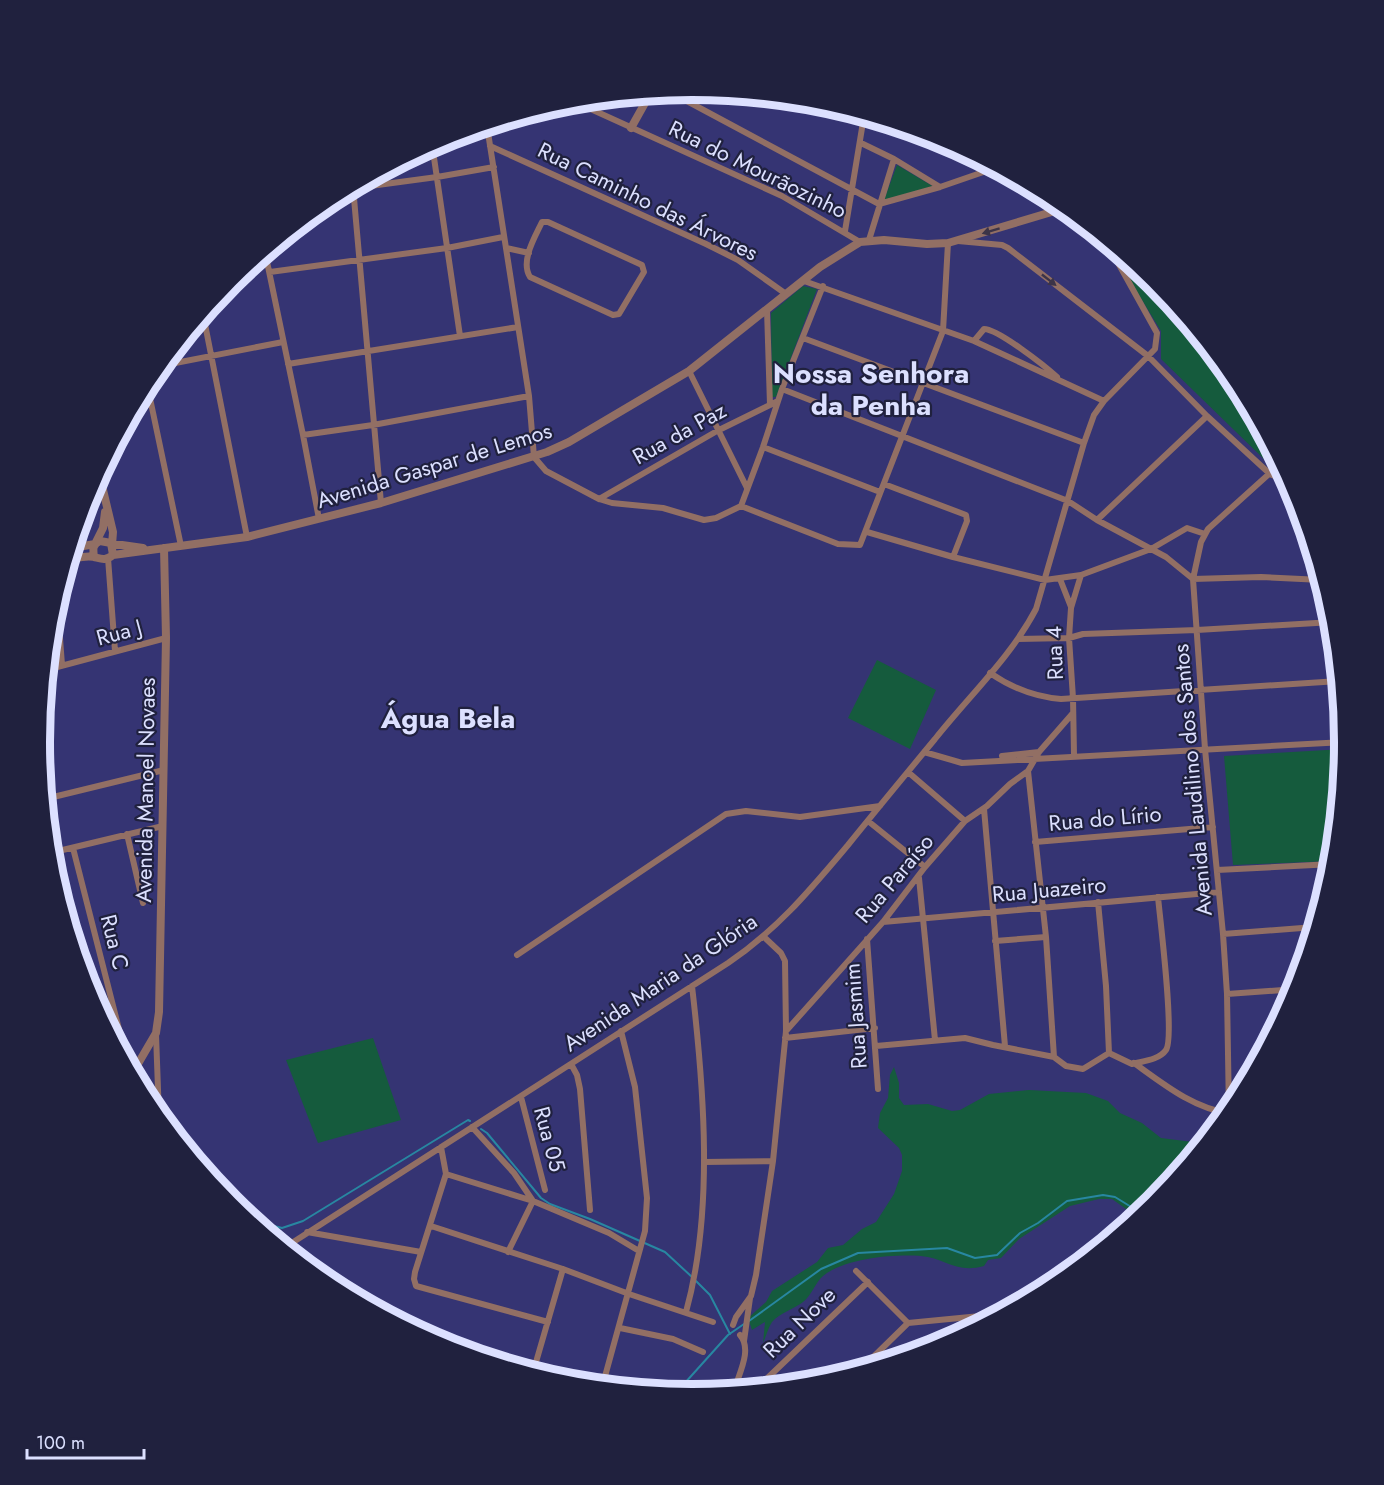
<svg xmlns="http://www.w3.org/2000/svg" width="1384" height="1485" font-family="Jost,sans-serif">
<rect width="100%" height="100%" fill="#353473"/>
<path fill="#155b3d" d="M897,165L936,188L884,200Z
M1107,243L1154,281L1235,380L1277,458L1270,465L1161,359V331Z
M803,286L817,289L776,397H772L771,313Z
M877,660L936,690L910,749L848,718Z
M1344,749L1333,861L1233,865L1224,756Z
M373,1038L401,1120L318,1143L286,1060Z
M894,1067L899,1083V1098L904,1105L928,1104L952,1111L960,1110L989,1094L1029,1090L1086,1093L1108,1101L1120,1113L1142,1123L1161,1138L1193,1142L1198,1150L1154,1204L1141,1214L1129,1211L1112,1199H1099L1070,1206L1019,1239L1001,1258L988,1260L984,1266C956,1274 945,1258 921,1256C894,1254 845,1258 823,1276C815,1283 812,1295 803,1302C794,1309 780,1313 772,1322C768,1328 766,1337 763,1343L765,1322L752,1330L748,1318L766,1302L772,1291L817,1262L828,1248L843,1245L862,1229L876,1222L894,1194L902,1171V1155L899,1148L878,1128L880,1113L888,1098L890,1075Z"/>
<g fill="none" stroke-linecap="round" stroke-linejoin="round">
<path stroke="#2887a1" stroke-width="2" d="M481,1129L487,1133L541,1198L550,1204L590,1219L665,1252L692,1277
M250,1220L282,1228L303,1221L468,1120L470,1121
M696,1281L710,1295L730,1334
M749,1321L821,1269L858,1253L947,1248L975,1258L997,1255L1020,1233L1038,1223L1067,1201L1103,1195L1115,1197L1141,1213L1145,1211
M675,1394L728,1335L744,1324"/>
<path stroke="#926f64" stroke-width="6" d="M670,92L879,204
M573,101L782,196L860,242
M487,126L529,396L534,457L546,471L599,499L612,503L663,508L704,520L716,518L741,506
M861,143L894,159L940,187
M432,144L460,336
M490,146L706,244L738,260L786,294
M353,187L381,503
M348,189L437,177L494,167
M879,204L940,187L995,168
M542,222H548L642,265L644,272L619,314L613,315L530,277C520,261 535,237 542,222Z
M845,231L864,116
M869,240L894,159
M958,241L1002,245L1008,248L1148,356L1207,416L1270,474L1290,483
M506,248L529,253
M265,252L303,435L319,519
M270,272L447,248L503,237
M804,281L974,341L1104,401
M767,310L770,405
M203,314L247,537
M803,338L1084,443
M974,341L984,329C998,329 1045,366 1057,377
M288,364L518,327
M160,366L283,342
M689,371L747,488
M147,384L181,546
M782,389L1068,501L1097,520L1166,557L1193,579L1261,577L1322,580
M303,435L373,425L529,396
M763,447L880,492
M884,484L966,515L967,521L953,557
M599,499L717,431L778,401
M741,506L838,544L860,545L943,331L948,243
M741,506L763,447L782,389L823,286
M1097,520L1207,416
M867,532L953,557L1045,580L1081,575L1151,549L1187,528L1205,534
M108,558L115,651
M1060,579L1071,607
M57,598L62,665
M1018,639L1069,638L1083,634L1197,630L1333,622
M46,670L166,638
M990,673C1012,688 1035,697 1061,699L1339,681
M924,752L962,763L1345,742
M1074,755L1073,698L1069,638L1071,608L1081,575
M1002,756L1039,752
M1028,771L1046,937L1054,1057
M908,772L965,821
M45,799L164,770
M984,809L1005,1046
M868,821L925,867
M127,834L143,903
M1035,842L1213,827
M73,848L123,1045
M50,853L163,826
M1217,870L1333,864
M919,878L935,1040
M1098,902L1106,986L1109,1053
M883,922L1219,892
M1223,934L1315,927
M867,939L878,1089
M995,941L1046,937
M517,955L726,814L746,811L800,817L880,806
M1227,994L1296,989
M98,1010L113,1007
M786,1031L883,922L925,867L965,821L987,806L1010,784L1028,771L1039,752L1073,713
M156,1034L159,1117
M785,1038L875,1028
M876,1046L965,1038L993,1045L1054,1057L1066,1066L1083,1069L1109,1053L1132,1064C1143,1061 1159,1060 1166,1050C1175,1037 1160,919 1158,897
M1134,1063C1162,1083 1194,1109 1229,1113
M571,1064L577,1075L580,1089L590,1210
M521,1097L545,1190
M1229,1113L1227,994L1223,934L1205,749L1193,579L1201,542L1208,529L1280,464
M472,1127L514,1173L533,1201L508,1252
M441,1147L446,1174L415,1272L414,1279L416,1286L548,1322
M704,1162L773,1161
M446,1174L533,1201L609,1233L639,1251
M239,1211L259,1217
M431,1226L563,1269L629,1294L713,1322
M307,1232L421,1252
M284,1248L728,963C778,929 810,890 848,845C877,809 906,774 935,739C969,696 1011,657 1036,609L1084,443L1094,415L1104,401L1155,349L1157,333L1107,243
M856,1271L908,1323
M686,1312C714,1211 704,1089 692,986
M733,1325L736,1317L751,1296L756,1275L773,1161L786,1031L785,961L781,953L764,937
M620,1328L673,1339L703,1352
M744,1341L750,1298
M534,1369L563,1269
M521,1370L531,1372L534,1369L593,1381L604,1380L670,1390
M859,1371L908,1323L1001,1314
M604,1380L645,1231L647,1198L635,1087L621,1031
M756,1389L868,1282
M734,1391C738,1375 753,1350 740,1335"/>
<path stroke="#926f64" stroke-width="8" d="M631,128L650,94
M100,472L103,495
M103,490L113,532L112,545H122L143,548
M72,548L95,544L103,528L105,512
M113,555L247,537L381,503L547,452L569,442L689,371L820,267L860,242L884,240L927,244L948,243L1065,208
M69,559C76,558 87,555 94,557C102,559 105,561 113,555L111,543L100,541C92,545 93,549 94,557
M132,1074L156,1033L159,1012L166,638L164,548"/>
</g>
<defs><path id="oneway-solid" d="M-6-.8H1V-3.2L6.5 0L1 3.2V.8H-6Z" transform="scale(1.5)"/></defs>
<g fill="#3c3448">
<use href="#oneway-solid" transform="translate(991 231) rotate(163)"/>
<use href="#oneway-solid" transform="translate(1049 280) rotate(38)"/>
</g>
<g text-anchor="middle" dominant-baseline="central" stroke-width="4.5" stroke-linejoin="round" paint-order="stroke">
<g font-size="22" fill="#dce0ff" stroke="#20213e">
<text transform="translate(758 169) rotate(26)">Rua do Mourãozinho</text>
<text transform="translate(648 201) rotate(26)">Rua Caminho das Árvores</text>
<text transform="translate(679 433) rotate(-29)">Rua da Paz</text>
<text transform="translate(434 465) rotate(-17)">Avenida Gaspar de Lemos</text>
<text transform="translate(119 632) rotate(-15)">Rua J</text>
<text transform="translate(1054 653) rotate(-92)">Rua 4</text>
<text transform="translate(1192 780) rotate(-95)">Avenida Laudilino dos Santos</text>
<text transform="translate(145 790) rotate(-89)">Avenida Manoel Novaes</text>
<text transform="translate(1105 818) rotate(-5)">Rua do Lírio</text>
<text transform="translate(894 878) rotate(-50)">Rua Paraíso</text>
<text transform="translate(1049 889) rotate(-5)">Rua Juazeiro</text>
<text transform="translate(115 942) rotate(76)">Rua C</text>
<text transform="translate(660 982) rotate(-34)">Avenida Maria da Glória</text>
<text transform="translate(855 1016) rotate(-94)">Rua Jasmim</text>
<text transform="translate(550 1139) rotate(75)">Rua 05</text>
<text transform="translate(799 1322) rotate(-44)">Rua Nove</text>
</g>
<g font-size="28" font-weight="bold" fill="#dce0ff" stroke="#20213e">
<text x="871" y="373">Nossa Senhora<tspan x="871" dy="32">da Penha</tspan></text>
<text x="448" y="718">Água Bela</text>
</g>
</g>
<path d="M0 0H1384V1485H0ZM50 742a642 642 0 1 1 1284 0a642 642 0 1 1-1284 0Z" fill="#20213e" fill-rule="evenodd"/>
<path fill="none" stroke="#dce0ff" stroke-width="8" d="M50 742a642 642 0 1 1 1284 0a642 642 0 1 1-1284 0Z"/>
<path d="M27 1449v9h117v-9" fill="none" stroke="#dce0ff" stroke-width="3"/>
<text x="36" y="1449" font-size="18" fill="#dce0ff" stroke="#20213e" stroke-width="4.5" paint-order="stroke">100 m</text>
</svg>
